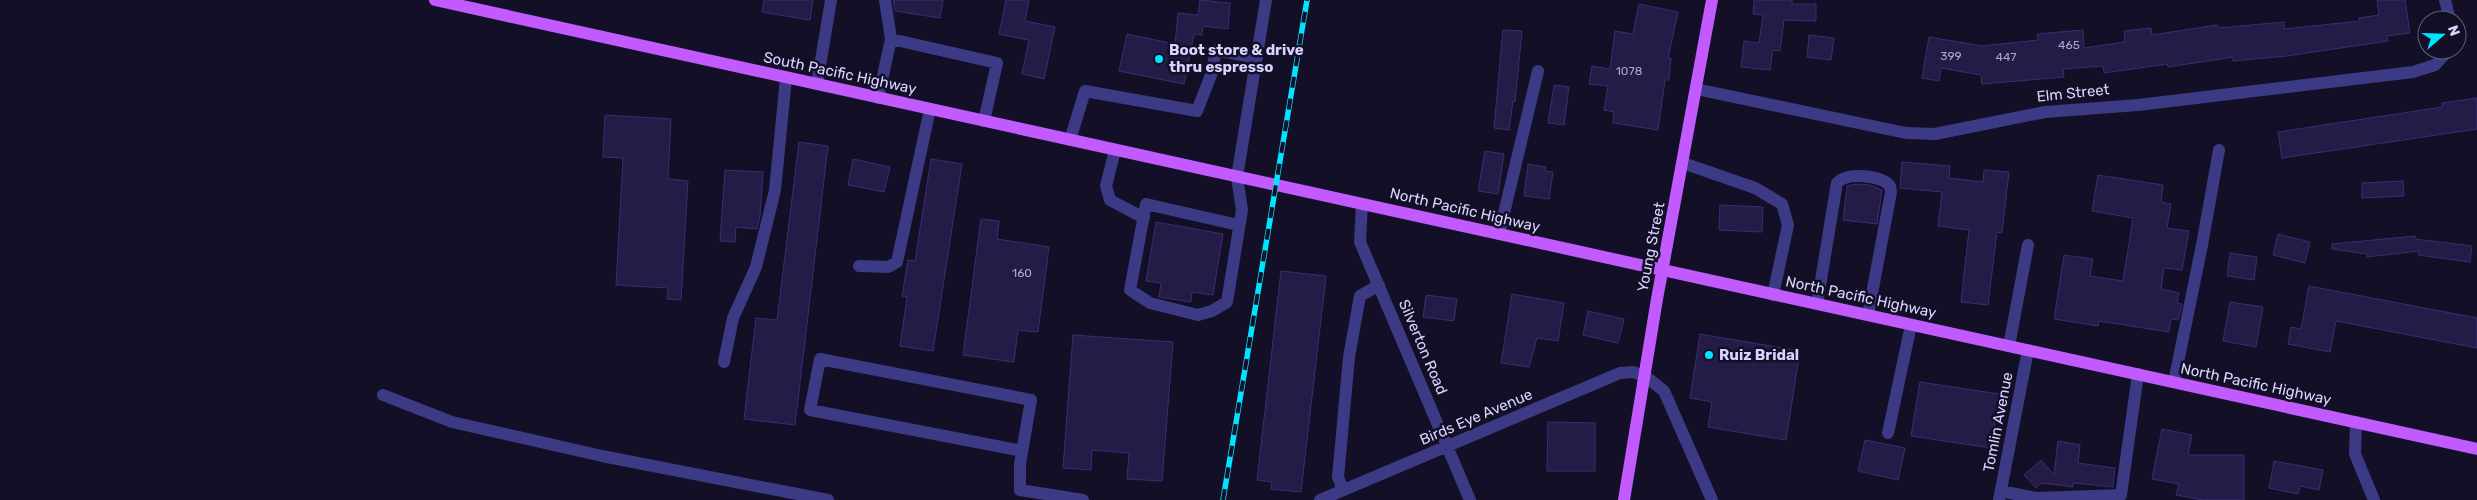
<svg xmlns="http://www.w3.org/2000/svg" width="2477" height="500" font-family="Rubik,sans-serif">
<rect width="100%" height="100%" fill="#130f26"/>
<path fill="#241b47" stroke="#3b2d73" d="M764,0H813L810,20L762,12Z
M893,0H943L940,18L895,11Z
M1006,0H1029L1025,21L1055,27L1044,79L1022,74L1029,40L999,34Z
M1200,0L1230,3L1228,29L1203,26L1202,35L1194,34L1184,84L1119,71L1127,34L1175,44L1178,13L1198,15Z
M1754,0H1792V4H1816V21L1784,20L1780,51L1773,50L1770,70L1741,67L1744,41L1759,43L1763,15L1753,14Z
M2377,0H2405L2410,33L2387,36L2388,41L2287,56L2233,61V57L2168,67L2167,64L2104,73L2103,66L2063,69L2064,77L1982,84L1981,75L1941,68L1939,81L1922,78L1929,37L1982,46L2038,40L2037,34L2083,30L2084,48L2125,42L2124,31L2151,28L2152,35L2217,25L2218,28L2284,22V29L2360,21L2359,18L2379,15Z
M1639,4L1678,12L1668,58H1671L1669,80H1665L1658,130L1613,123L1614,112L1604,110L1608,86L1589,84L1592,66L1610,69L1615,31L1633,34Z
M1503,30L1522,31L1515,102L1513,101L1509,130L1494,128Z
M1809,35L1834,38L1831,60L1807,57Z
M1554,85L1569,87L1564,125L1548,123Z
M2477,98V129L2282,158L2278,132L2442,107V103Z
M605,115L671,119L668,179L688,181L681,300L667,299L668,288L616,285L623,158L603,157Z
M799,142L828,146L795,425L744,419L756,318L777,320Z
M1485,151L1504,154L1498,194L1478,191Z
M853,159L890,167L884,192L848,185Z
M931,159L962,164L933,351L900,346L907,297L902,296L908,260L915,261Z
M1902,162L1950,166L1949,178L1983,182L1984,170L2009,172L2002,233L1997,232L1988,305L1961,302L1969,230L1938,226L1942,192L1900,188Z
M1528,164L1546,167L1545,171L1553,172L1549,199L1524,196Z
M725,170L763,172L760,216L757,229L736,227L735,242L720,241Z
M2098,175L2163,185L2161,202L2171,204L2167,228L2189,231L2182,270L2164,268L2161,289L2179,293L2177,303L2182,304L2178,320L2171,319L2169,332L2099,321L2098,326L2054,319L2064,255L2093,259L2090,276L2123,281L2133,218L2092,211Z
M2403,181L2404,196L2362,198V183Z
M1856,184L1870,185L1882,190L1877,224L1843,220L1847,186Z
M1720,205L1763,207L1762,232L1719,230Z
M981,219L999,221L997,239L1049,247L1038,332L1018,330L1014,362L963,355Z
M1156,222L1223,234L1213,295L1192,292L1191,302L1159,297L1161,283L1146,281Z
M2278,234L2310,242L2305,263L2273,255Z
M2415,236V239L2472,246L2470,262L2418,255L2419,251L2367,257V254L2332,249V244Z
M2230,253L2257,257L2254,280L2227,276Z
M1281,271L1326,276L1301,492L1271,489L1272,482L1257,480Z
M2309,286L2477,318V348L2336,321L2330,352L2288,344L2291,327L2301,329Z
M1512,294L1564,303L1558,341L1537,338L1529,367L1501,363Z
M1426,295L1457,299L1454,321L1423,317Z
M2230,302L2263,307L2256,347L2223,341Z
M1588,311L1624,319L1618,343L1583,335Z
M1700,334L1800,351L1786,440L1708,427L1712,402L1690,398Z
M1073,335L1173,342L1162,481L1127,479L1129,453L1092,450L1091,470L1063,468Z
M1920,382L1999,394L1991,448L1911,436Z
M1548,422L1595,423V471H1547Z
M2162,429L2192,435L2188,455H2244V500H2203L2176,495L2179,484L2152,479Z
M1865,440L1905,448L1898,480L1858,471Z
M2058,441L2080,445L2078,463L2115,468L2113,487L2073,483V487L2042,483L2036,488L2024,475L2041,460L2054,475Z
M2274,461L2323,470L2319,490L2300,486L2298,494L2269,488Z"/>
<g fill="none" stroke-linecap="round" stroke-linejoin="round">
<path stroke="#3d3a85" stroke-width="12" d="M2445,0L2450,20
M891,39L997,63L984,121
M817,84L831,0
M1696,89L1906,133L1935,134L2045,112L2138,105L2413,72L2435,65L2449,50
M878,98L891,39L885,0
M1070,140L1085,91L1197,111L1211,75L1216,50L1257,58
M1115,150L1106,186L1110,200L1144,218
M1683,163L1755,188L1782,204L1788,225L1773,295
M1362,204L1360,242L1470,500
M1238,225L1146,204L1130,290L1150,303L1198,315L1212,311L1227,302L1242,210L1237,177L1266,0
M1499,234L1538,71
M859,266L888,267L897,262L930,109
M1817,304L1837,183C1847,172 1881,175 1890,186L1891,192L1868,315
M2009,346L2028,245
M724,362L733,318L756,267L775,190L786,78
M2174,382L2202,245L2219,150
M383,395L452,422L602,456L828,500
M2356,422L2355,454L2374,500
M1888,433L1911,325
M1022,451L810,410L820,359L1031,400L1020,464V490L1083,500
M1343,490L1338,477L1349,357L1360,296L1379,285
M2001,491L2036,498L2121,495L2138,374
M1320,500L1620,373L1633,372L1645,376L1664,391L1712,500
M1999,500L2028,350"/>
<path stroke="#c25bff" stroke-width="12" d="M435,0L2477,449
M1624,500L1657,299L1712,0"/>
<defs>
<path id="rail" d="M1223,500L1307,0"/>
</defs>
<use href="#rail" stroke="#00e5ff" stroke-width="5.5"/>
<use href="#rail" stroke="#130f26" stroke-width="4" stroke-dasharray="11" stroke-linecap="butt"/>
</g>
<g fill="#00e5ff" stroke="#130f26" stroke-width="2">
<circle cx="1159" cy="59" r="5"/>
<circle cx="1709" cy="355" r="5"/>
</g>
<g text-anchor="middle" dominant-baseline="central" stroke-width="5" stroke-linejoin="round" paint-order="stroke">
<g font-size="12" fill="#aca6d1">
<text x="2069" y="45">465</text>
<text x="1951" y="56">399</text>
<text x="2006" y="57">447</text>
<text x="1629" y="71">1078</text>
<text x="1022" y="273">160</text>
</g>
<g font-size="15" font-weight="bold" fill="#d9d4ff" stroke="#130f26" text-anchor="start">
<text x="1169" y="50">Boot store &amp; drive<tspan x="1169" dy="17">thru espresso</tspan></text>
<text x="1719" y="355">Ruiz Bridal</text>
</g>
<g font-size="15" fill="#d9d4ff" stroke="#130f26">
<text transform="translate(840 73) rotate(12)">South Pacific Highway</text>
<text transform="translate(2073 93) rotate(-6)">Elm Street</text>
<text transform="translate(1465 210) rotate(13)">North Pacific Highway</text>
<text transform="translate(1651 247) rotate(-79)">Young Street</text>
<text transform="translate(1861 297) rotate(12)">North Pacific Highway</text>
<text transform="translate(1423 347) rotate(67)">Silverton Road</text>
<text transform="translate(2256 384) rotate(12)">North Pacific Highway</text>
<text transform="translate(1476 417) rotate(-23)">Birds Eye Avenue</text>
<text transform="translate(1998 422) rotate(-79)">Tomlin Avenue</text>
</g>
</g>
<g transform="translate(2442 35) rotate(70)"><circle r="24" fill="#130f26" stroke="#625e7d"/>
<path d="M0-4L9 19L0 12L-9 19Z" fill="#00e5ff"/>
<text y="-8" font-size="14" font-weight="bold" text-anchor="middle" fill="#d9d4ff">N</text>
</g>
</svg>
